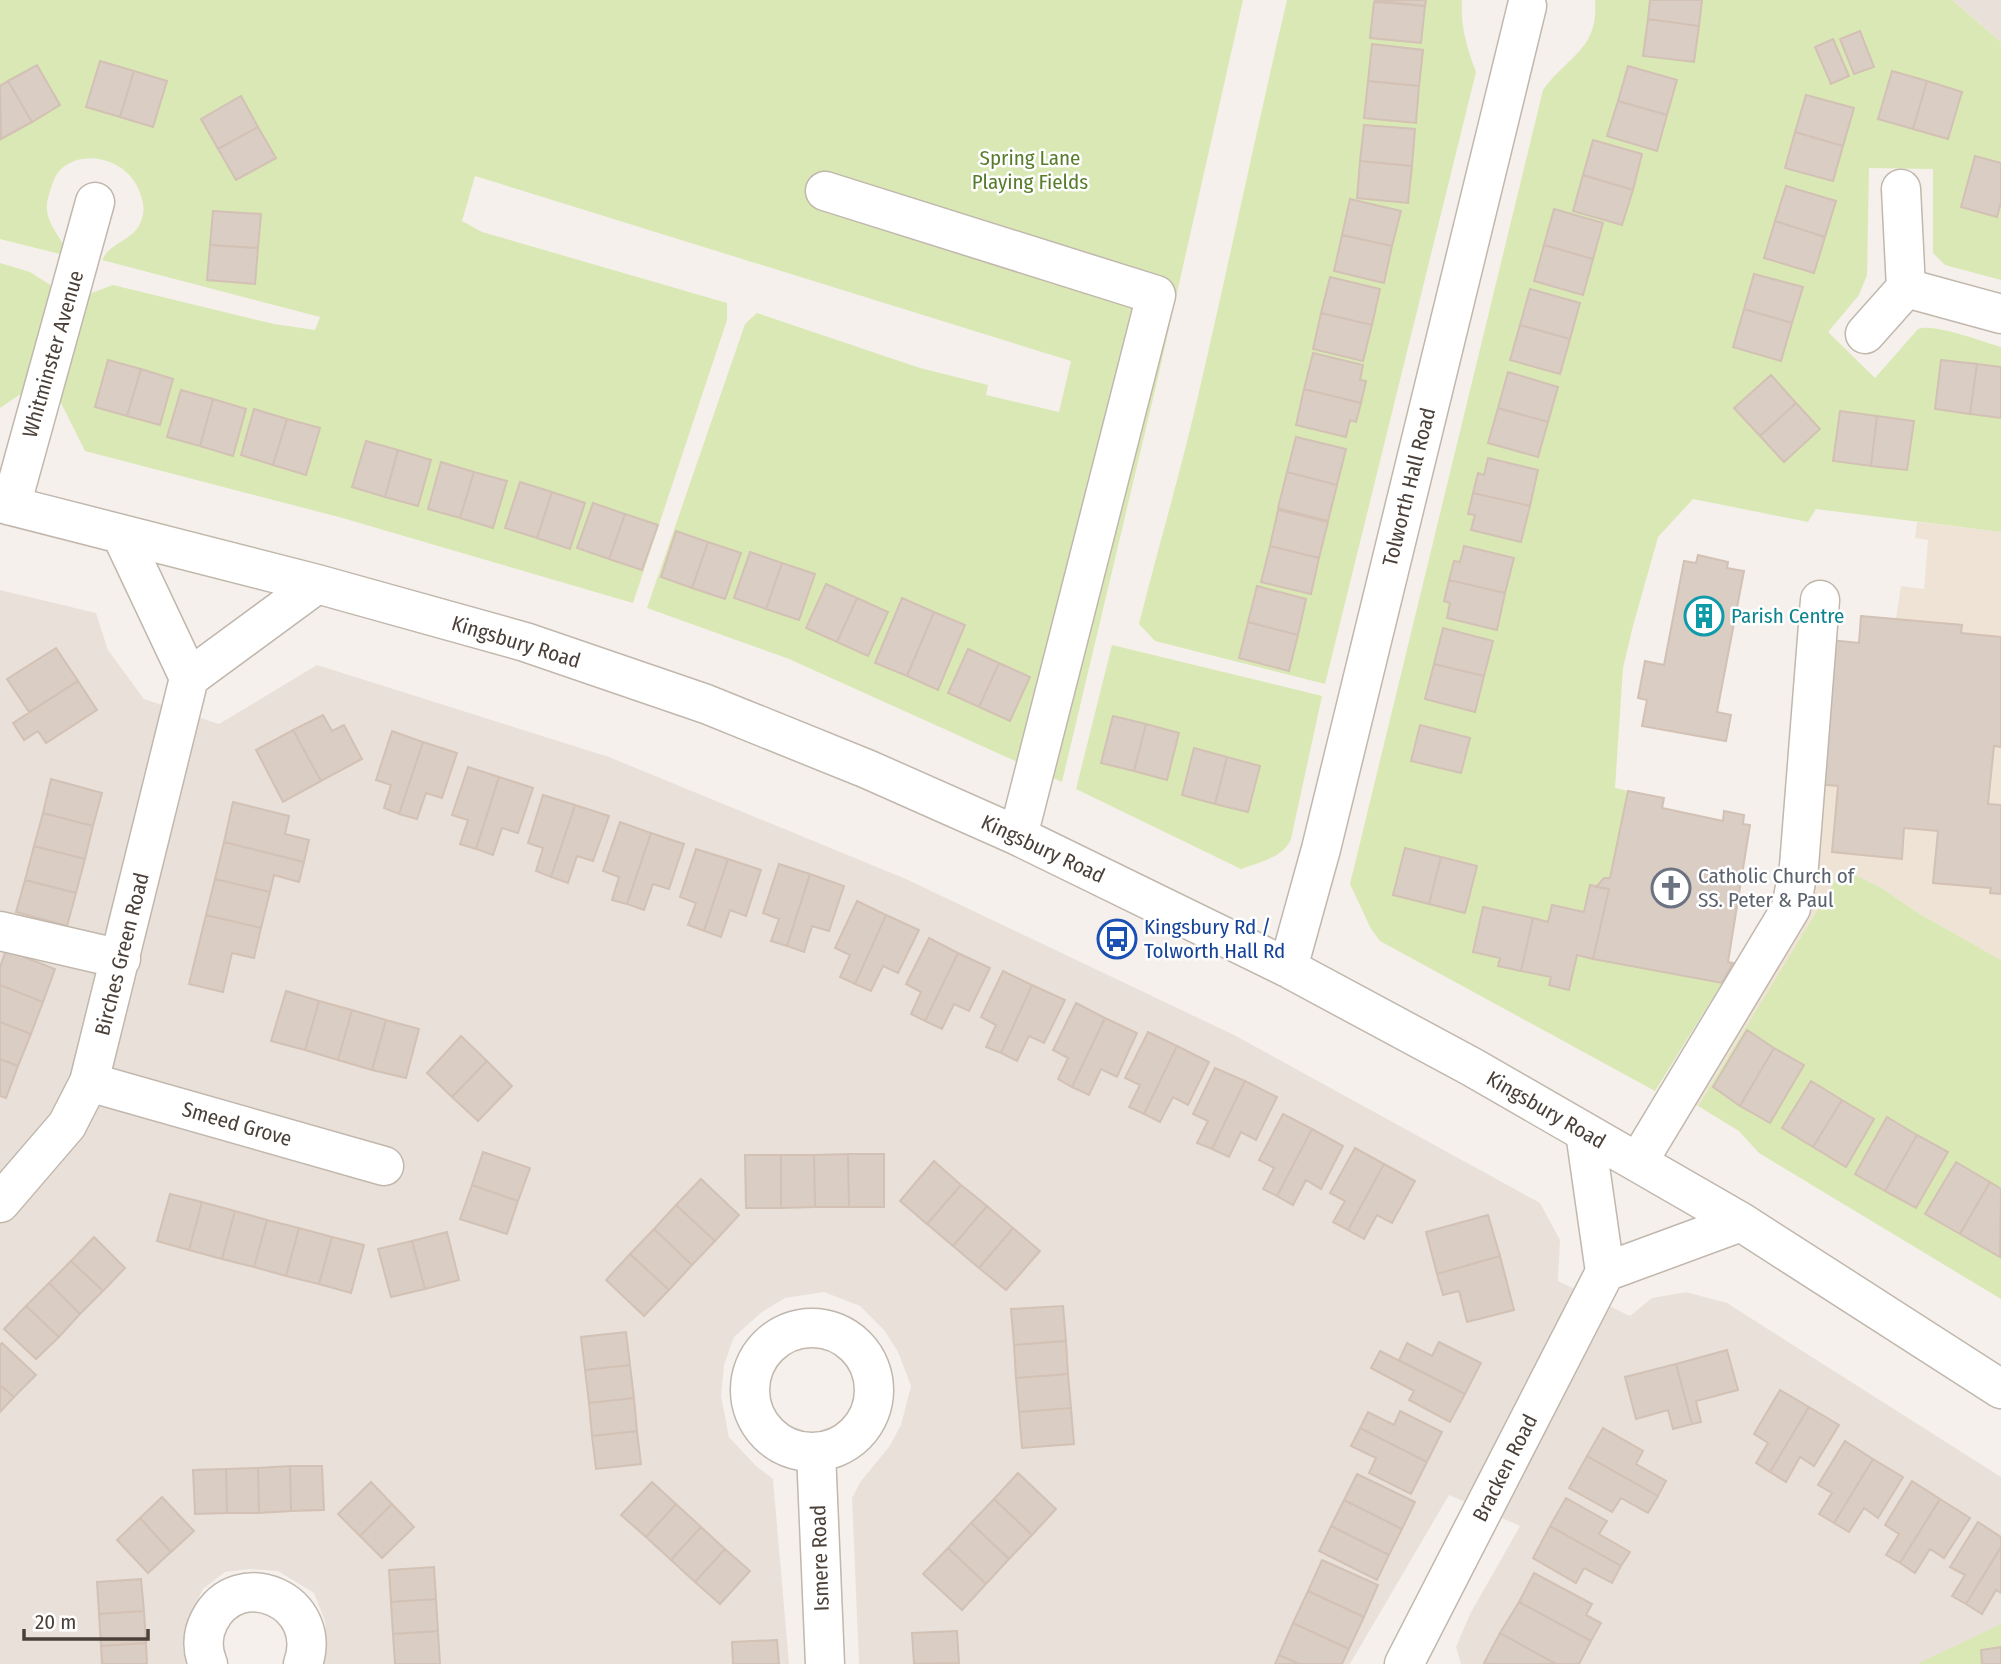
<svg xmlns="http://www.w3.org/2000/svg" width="2001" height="1664" font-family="'Fira Sans Condensed',sans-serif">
<rect width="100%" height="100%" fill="#f5f0eb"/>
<path fill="#e9e1d9" d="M1952,0H2001V42L1993,35Z
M0,590L96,613L108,650L144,699L219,724L317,665L609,757L906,879L1234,1035L1540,1203L1560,1240L1558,1281L1630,1316L1652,1298L1686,1292L1727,1303L2001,1477V1664H1461L1456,1647L1470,1614L1520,1526L1449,1495L1350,1664H859L852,1498L861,1481L889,1447L901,1425L911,1386L898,1352L884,1330L860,1306L824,1292L785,1298L762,1312L734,1337L724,1365L721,1396L729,1437L756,1466L773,1479L789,1664H322L327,1652L325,1621L314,1593L278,1571L250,1569L225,1572L203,1589L187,1620L183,1651L191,1664H0Z"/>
<path fill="#eee3d5" d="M1917,522L2001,532V960L1918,913L1883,889L1838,876L1698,1106L1665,1096L1774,906L1831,640L1859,643L1861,616L1896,619L1901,586L1924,589L1928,540L1915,538Z"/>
<path fill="#dae8b5" d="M0,0H1243L1156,386L1062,782L789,659L647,608L745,324L757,313L920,368L988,385L986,395L1059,412L1071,361L475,176L462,221L482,232L727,303V320L633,603L339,517L85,451L60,401L89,294L113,285L274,324L315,330L320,317L102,260C112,239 138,242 143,214C145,205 141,195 138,188C126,160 84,147 60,170C54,176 52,186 49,194C48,199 46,205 47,210C48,223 57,233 63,244L60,254L0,239Z
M1287,0H1462C1460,25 1467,48 1476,72L1325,684L1155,641L1139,624C1157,552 1178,481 1195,409C1227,273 1255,136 1287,0Z
M1595,0H1952L2001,42V280L1945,265L1933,253V169L1869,168L1867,275L1859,295L1828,332L1875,378L1918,329C1935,323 1982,342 2001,347V532L1816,509L1808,522L1693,499L1658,537L1633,626L1623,668L1615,788L1628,791L1610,878L1600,881L1584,912L1552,905L1548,922L1533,918L1522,971L1551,977L1550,985L1569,990L1577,955L1722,983L1655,1091L1380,941L1371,929L1350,884L1543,90C1567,56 1599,50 1595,0Z
M0,263L30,272L52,286L22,393L0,408Z
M1112,645L1322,696L1291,839C1283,858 1259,862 1241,869L1076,789Z
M1855,875L1883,889L1918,913L2001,960V1299L1759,1153L1739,1131L1698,1106L1838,876Z
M2001,1624V1664H1917Z"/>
<path fill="#dacdc3" stroke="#d2c1b4" stroke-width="2" d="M1374,0H1426L1425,6Z
M1650,0H1702L1699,26L1648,19Z
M1374,2L1425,6L1421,43L1370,38Z
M1648,19L1699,26L1694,62L1643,56Z
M1860,31L1874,67L1854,74L1840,39Z
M1833,39L1849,76L1831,84L1815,47Z
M1372,44L1423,50L1419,86L1368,81Z
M100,61L134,71L120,117L86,107Z
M37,65L60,105L32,122L8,81Z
M1628,66L1677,80L1667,115L1618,101Z
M134,71L167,81L153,127L120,117Z
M1892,71L1927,81L1913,129L1878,119Z
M8,81L32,122L1,139L0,86Z
M1368,81L1419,86L1416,123L1364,118Z
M1927,81L1962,92L1948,139L1913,129Z
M1806,95L1854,108L1843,146L1795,132Z
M241,96L258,127L218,149L201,119Z
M1618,101L1667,115L1657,151L1607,136Z
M1364,125L1415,129L1412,166L1360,161Z
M258,127L276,158L236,180L218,149Z
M1795,132L1843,146L1833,181L1785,168Z
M1593,140L1642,154L1633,190L1583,175Z
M1975,156L2001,163V202L1997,217L1961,207Z
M1360,161L1412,166L1408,203L1357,198Z
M1583,175L1633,190L1622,225L1573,211Z
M1786,186L1836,201L1825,237L1775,221Z
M1350,199L1401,211L1392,246L1342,235Z
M1554,209L1603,223L1593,259L1544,245Z
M213,211L261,214L258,248L210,245Z
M1775,221L1825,237L1814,273L1764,258Z
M1342,235L1392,246L1384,283L1334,271Z
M210,245L258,248L255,284L207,280Z
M1544,245L1593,259L1583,295L1534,281Z
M1754,274L1803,287L1792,323L1744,309Z
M1330,277L1380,289L1372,325L1321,313Z
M1530,289L1580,303L1570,339L1520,325Z
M1744,309L1792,323L1781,361L1733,347Z
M1321,313L1372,325L1363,361L1313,349Z
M1520,325L1570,339L1560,374L1510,360Z
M1313,353L1363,365L1360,380L1366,381L1361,403L1304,389Z
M108,360L141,369L127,416L95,407Z
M1941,360L1977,364L1970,414L1935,409Z
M1977,364L2001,367V418L1970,414Z
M141,369L173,379L160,425L127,416Z
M1508,372L1558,387L1548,422L1498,408Z
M1771,375L1796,403L1760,436L1734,408Z
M1304,389L1361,403L1356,422L1350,420L1346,437L1296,425Z
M181,390L213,399L200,446L167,437Z
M213,399L246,409L233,456L200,446Z
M1796,403L1820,429L1784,462L1760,436Z
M1498,408L1548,422L1538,457L1488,443Z
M254,409L287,419L273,465L241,455Z
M1840,411L1877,416L1871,466L1833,461Z
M1877,416L1914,421L1907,470L1871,466Z
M287,419L320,428L306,475L273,465Z
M1296,437L1346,449L1337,485L1287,472Z
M366,441L398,450L385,497L352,487Z
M398,450L431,460L418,506L385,497Z
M1488,458L1538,470L1530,506L1473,493L1478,473L1484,475Z
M441,462L474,472L460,518L428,509Z
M474,472L507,481L493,528L460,518Z
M1287,472L1337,485L1328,521L1278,508Z
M520,482L552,492L537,538L505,528Z
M552,492L585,503L570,549L537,538Z
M1473,493L1530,506L1521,542L1471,530L1475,515L1468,514Z
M593,503L625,514L609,559L577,548Z
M1278,510L1328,522L1319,558L1270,546Z
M625,514L658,525L642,570L609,559Z
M676,531L708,542L692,588L661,577Z
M708,542L741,553L725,599L692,588Z
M1270,546L1319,558L1311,594L1261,582Z
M1464,546L1514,558L1505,593L1449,580L1454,561L1460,562Z
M750,552L782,563L766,609L734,598Z
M1698,555L1728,562L1727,568L1744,571L1717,712L1731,715L1726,741L1642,726L1647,700L1638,698L1645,661L1664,665L1684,561L1696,563Z
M782,563L815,574L799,620L766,609Z
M1449,580L1505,593L1497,630L1447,618L1450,603L1444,601Z
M826,584L857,598L837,642L806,628Z
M1257,586L1306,599L1298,635L1248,622Z
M857,598L888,612L868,656L837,642Z
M902,598L934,612L907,676L875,663Z
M934,612L965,625L938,690L907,676Z
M1861,616L1962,625L1961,633L2001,637V747L1994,746L1988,804L2001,805V894L1990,893L1991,888L1933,883L1938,831L1904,828L1902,859L1832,852L1838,786L1818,784L1831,640L1859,643Z
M1248,622L1298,635L1289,671L1239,658Z
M1443,628L1493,641L1484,676L1434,664Z
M56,648L78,681L29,712L7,679Z
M968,649L999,663L979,707L948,693Z
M999,663L1030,677L1010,721L979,707Z
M1434,664L1484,676L1475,712L1425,699Z
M78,681L97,710L46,743L38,731L24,740L13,723Z
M323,715L332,731L344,725L362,759L321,781L293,730Z
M1113,716L1146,724L1134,771L1101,763Z
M1146,724L1179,733L1167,780L1134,771Z
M1420,725L1470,738L1461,773L1411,761Z
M293,730L321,781L283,802L256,750Z
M392,731L423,742L399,814L384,808L391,785L376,780Z
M423,742L457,753L442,798L426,793L417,819L399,814Z
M1194,748L1227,757L1215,804L1182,795Z
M1227,757L1260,766L1248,812L1215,804Z
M468,767L499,777L476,849L460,844L468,820L452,815Z
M499,777L533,788L518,833L502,828L493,855L476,849Z
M51,779L102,793L93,826L43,813Z
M1628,791L1664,798L1662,808L1723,821L1724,811L1744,815L1743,824L1750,825L1728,962L1733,963L1722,983L1593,959L1609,889L1596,887L1604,878H1610Z
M543,795L575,805L551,877L536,871L543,848L528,843Z
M233,802L289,816L285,834L309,840L304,862L224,842Z
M575,805L609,816L593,861L577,856L568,883L551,877Z
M43,813L93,826L85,859L34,846Z
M620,822L651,833L627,904L612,900L619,877L603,871Z
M651,833L684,844L669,889L653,884L644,910L627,904Z
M224,842L304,862L299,882L274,875L270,892L215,879Z
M34,846L85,859L76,893L25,880Z
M1405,848L1441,857L1429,904L1393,895Z
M696,849L728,859L704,931L688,925L696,903L680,897Z
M1441,857L1477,866L1465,913L1429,904Z
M728,859L761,870L746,916L730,910L721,937L704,931Z
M779,864L810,874L787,946L771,941L779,919L763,913Z
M810,874L844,886L829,931L812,926L804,952L787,946Z
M215,879L270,892L261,928L206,915Z
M25,880L76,893L67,926L16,912Z
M1590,885L1609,889L1593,959L1577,955L1569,990L1549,985L1551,977L1521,971L1533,918L1548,922L1552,905L1584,912Z
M857,901L886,915L855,984L840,977L850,955L835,948Z
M1483,907L1533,918L1521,971L1498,966L1500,958L1473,952Z
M206,915L261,928L254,958L232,953L223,992L189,984Z
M886,915L919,930L898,973L883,966L871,991L855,984Z
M929,938L958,953L925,1021L911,1014L921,992L906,984Z
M6,950L55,969L43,1002L0,985V967Z
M958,953L990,968L969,1011L954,1004L942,1029L925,1021Z
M1003,971L1032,985L1001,1053L986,1047L996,1025L981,1017Z
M0,985L43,1002L31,1034L0,1022Z
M1032,985L1065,1000L1044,1043L1029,1036L1017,1061L1001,1053Z
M286,991L319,1001L305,1050L271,1041Z
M319,1001L352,1010L338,1060L305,1050Z
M1076,1003L1105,1018L1072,1087L1058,1079L1068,1058L1053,1050Z
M352,1010L386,1020L372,1070L338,1060Z
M1105,1018L1137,1033L1117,1077L1101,1069L1089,1095L1072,1087Z
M386,1020L419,1029L406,1078L372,1070Z
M0,1022L31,1034L18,1066L0,1059Z
M1747,1030L1774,1048L1740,1106L1713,1087Z
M1148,1032L1177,1046L1144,1114L1129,1107L1140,1085L1125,1078Z
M461,1036L487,1061L452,1097L427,1073Z
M1177,1046L1209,1062L1188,1105L1173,1097L1160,1122L1144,1114Z
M1774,1048L1804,1065L1770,1123L1740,1106Z
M0,1059L18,1066L6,1098L0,1096Z
M487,1061L512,1086L478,1121L452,1097Z
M1215,1068L1245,1081L1212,1149L1197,1143L1208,1121L1193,1114Z
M1245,1081L1277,1097L1256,1140L1241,1132L1229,1157L1212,1149Z
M1811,1081L1842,1100L1813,1147L1782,1128Z
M1842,1100L1874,1119L1846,1167L1813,1147Z
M1283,1114L1312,1129L1277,1196L1263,1189L1274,1168L1259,1160Z
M1887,1117L1917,1135L1885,1191L1855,1174Z
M1312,1129L1343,1146L1321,1189L1306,1180L1293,1205L1277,1196Z
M1917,1135L1948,1152L1916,1208L1885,1191Z
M1355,1148L1384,1164L1348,1230L1333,1222L1345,1201L1330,1193Z
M483,1152L530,1168L518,1201L472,1185Z
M848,1154H884V1207H849Z
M848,1154L849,1207H815L814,1155Z
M745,1155H781V1208H746Z
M781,1155H814L815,1207L781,1208Z
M934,1161L961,1185L927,1224L900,1201Z
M1956,1162L1990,1182L1960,1234L1925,1214Z
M1384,1164L1415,1181L1392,1223L1377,1215L1364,1239L1348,1230Z
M701,1179L739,1215L715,1241L676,1205Z
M1990,1182L2001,1189L2000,1257L1960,1234Z
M472,1185L518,1201L507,1234L460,1219Z
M961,1185L987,1206L953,1246L927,1224Z
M170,1194L202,1202L189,1250L157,1241Z
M202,1202L235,1211L222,1259L189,1250Z
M676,1205L715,1241L692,1265L654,1229Z
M987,1206L1013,1228L979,1268L953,1246Z
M235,1211L267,1220L254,1267L222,1259Z
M1488,1215L1500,1256L1437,1274L1426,1232Z
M267,1220L299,1228L286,1276L254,1267Z
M299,1228L332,1237L319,1284L286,1276Z
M1013,1228L1040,1251L1006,1290L979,1268Z
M654,1229L692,1265L669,1290L630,1254Z
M447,1232L459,1280L425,1289L412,1241Z
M94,1237L125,1268L103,1291L71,1261Z
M332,1237L364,1245L351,1293L319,1284Z
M412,1241L425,1289L391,1297L378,1249Z
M630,1254L669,1290L644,1316L606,1280Z
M1500,1256L1514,1310L1467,1322L1459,1291L1443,1295L1437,1274Z
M71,1261L103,1291L80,1314L49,1283Z
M49,1283L80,1314L59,1337L26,1306Z
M26,1306L59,1337L36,1359L4,1329Z
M1063,1306L1066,1341L1014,1345L1011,1309Z
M626,1332L630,1365L585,1370L581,1337Z
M1066,1341L1068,1374L1016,1378L1014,1345Z
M1439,1342L1481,1363L1465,1394L1399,1360L1407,1343L1432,1356Z
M2,1343L36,1375L14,1397L0,1385V1345Z
M1727,1350L1738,1390L1696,1401L1701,1422L1692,1424L1676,1364Z
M1380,1351L1465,1394L1450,1422L1409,1400L1414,1391L1371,1368Z
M1676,1364L1692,1424L1673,1429L1668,1410L1636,1419L1625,1377Z
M630,1365L634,1398L589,1403L585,1370Z
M1068,1374L1071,1408L1019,1412L1016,1378Z
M0,1385L14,1397L0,1412Z
M1780,1390L1809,1407L1770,1472L1756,1463L1768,1443L1754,1434Z
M634,1398L637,1431L592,1436L589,1403Z
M1809,1407L1839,1425L1814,1466L1800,1457L1786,1482L1770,1472Z
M1071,1408L1074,1444L1022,1448L1019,1412Z
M1400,1411L1442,1432L1427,1462L1360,1428L1368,1412L1394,1425Z
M1360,1428L1427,1462L1411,1494L1369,1473L1376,1458L1351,1446Z
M1603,1428L1643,1451L1636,1464L1666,1481L1658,1496L1587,1456Z
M637,1431L641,1464L596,1469L592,1436Z
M1845,1441L1873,1459L1834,1523L1819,1514L1832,1493L1818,1485Z
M1587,1456L1658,1496L1648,1513L1621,1498L1612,1512L1569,1488Z
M1873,1459L1903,1477L1878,1518L1864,1508L1849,1532L1834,1523Z
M290,1466L291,1511L259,1513L258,1468Z
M290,1466H322L324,1510L291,1511Z
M258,1468L259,1513H227L226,1469Z
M226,1469L227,1513L195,1514L193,1470Z
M1018,1473L1056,1509L1032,1535L994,1499Z
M1357,1474L1415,1502L1402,1529L1344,1500Z
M1912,1481L1940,1499L1900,1563L1886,1555L1899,1534L1885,1525Z
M371,1482L392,1504L360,1536L338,1514Z
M652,1482L676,1504L646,1537L621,1515Z
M162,1497L194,1531L171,1552L140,1518Z
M1566,1498L1607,1521L1599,1534L1630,1552L1621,1566L1550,1526Z
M994,1499L1032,1535L1009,1559L971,1523Z
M1940,1499L1970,1518L1944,1558L1930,1549L1915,1573L1900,1563Z
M1344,1500L1402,1529L1389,1555L1331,1526Z
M392,1504L414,1527L382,1558L360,1536Z
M676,1504L701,1527L671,1560L646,1537Z
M140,1518L171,1552L148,1573L117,1540Z
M1978,1522L2001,1537V1547L1966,1604L1952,1596L1965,1575L1950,1567Z
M971,1523L1009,1559L986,1584L948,1548Z
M1331,1526L1389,1555L1377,1580L1319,1551Z
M1550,1526L1621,1566L1612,1583L1584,1568L1576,1583L1533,1558Z
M701,1527L725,1549L695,1582L671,1560Z
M2001,1547V1593L1996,1590L1982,1614L1966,1604Z
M948,1548L986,1584L962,1610L923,1574Z
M725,1549L750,1571L720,1604L695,1582Z
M1322,1560L1378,1585L1364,1617L1308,1591Z
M434,1567L436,1599L391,1602L389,1570Z
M1534,1573L1592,1604L1586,1615L1601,1623L1591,1641L1519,1602Z
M141,1579L144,1611L99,1614L97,1582Z
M1308,1591L1364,1617L1349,1649L1293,1623Z
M436,1599L438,1631L393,1634L391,1602Z
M1519,1602L1591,1641L1579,1664H1556L1500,1633Z
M144,1611L146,1643L101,1646L99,1614Z
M1293,1623L1349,1649L1342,1664H1299L1279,1655Z
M438,1631L440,1664H395L393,1634Z
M957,1631L959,1663L914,1664L912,1633Z
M1500,1633L1556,1664H1486L1484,1663Z
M777,1640L779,1664H733L732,1642Z
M146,1643L147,1664H102L101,1646Z
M2001,1647V1664H1982L1981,1650Z
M1279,1655L1299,1664H1275Z"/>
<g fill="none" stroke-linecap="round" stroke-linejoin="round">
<defs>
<path id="minor" d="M825,191L1156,295L1018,836
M1906,288L2001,314
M1865,334L1906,288L1901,189
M0,503L317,584L525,642L706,704L867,769L1018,836L1288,968L1472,1067L1741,1222L2001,1389
M11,506L95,202
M121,534L189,678L317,584
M0,931L121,959
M1288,968L1321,849L1527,6
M89,1082L384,1166
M1638,1162L1791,908L1799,866L1820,600
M0,1203L67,1125L89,1082L189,678
M1605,1272L1741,1222
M750 1390a62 62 0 1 1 124 0a62 62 0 1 1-124 0Z
M816,1452L825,1664
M208,1664C202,1650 202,1635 209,1621C238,1563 325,1601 303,1664
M1404,1664L1605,1272L1585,1132"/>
</defs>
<use href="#minor" stroke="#c1b7ad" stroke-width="41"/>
<use href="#minor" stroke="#fff" stroke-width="38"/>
</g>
<defs>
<symbol id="building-ring" viewBox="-11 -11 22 22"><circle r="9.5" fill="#fff" stroke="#0f9aa8" stroke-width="1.5"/><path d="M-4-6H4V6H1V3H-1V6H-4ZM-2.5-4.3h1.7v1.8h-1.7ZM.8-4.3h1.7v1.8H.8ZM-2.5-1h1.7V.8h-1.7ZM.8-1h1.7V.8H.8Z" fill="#0f9aa8"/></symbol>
<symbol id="church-ring" viewBox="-11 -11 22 22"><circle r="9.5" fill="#fff" stroke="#6b7280" stroke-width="1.5"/><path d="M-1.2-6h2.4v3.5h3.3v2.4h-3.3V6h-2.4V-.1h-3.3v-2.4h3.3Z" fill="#6b7280"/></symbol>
<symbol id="bus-ring" viewBox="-11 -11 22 22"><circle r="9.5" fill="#fff" stroke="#1a4fb4" stroke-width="1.5"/><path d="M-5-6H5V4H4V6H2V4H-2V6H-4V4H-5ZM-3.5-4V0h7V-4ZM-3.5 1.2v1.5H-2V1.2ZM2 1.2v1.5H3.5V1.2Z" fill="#1a4fb4"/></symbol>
</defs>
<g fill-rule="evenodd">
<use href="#building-ring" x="1682" y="594" width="44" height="44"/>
<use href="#church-ring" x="1649" y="866" width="44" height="44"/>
<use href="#bus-ring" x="1095" y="917" width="44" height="44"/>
</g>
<g text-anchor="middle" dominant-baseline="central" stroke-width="5" stroke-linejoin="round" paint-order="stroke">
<g font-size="21" fill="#577c2c" stroke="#fff">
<text x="1030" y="158">Spring Lane<tspan x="1030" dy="24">Playing Fields</tspan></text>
</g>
<g font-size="21" fill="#4a4039" stroke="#fff">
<text transform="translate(53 354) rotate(-74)">Whitminster Avenue</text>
<text transform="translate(1409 487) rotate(-76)">Tolworth Hall Road</text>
<text transform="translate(516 642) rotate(17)">Kingsbury Road</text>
<text transform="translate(1043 849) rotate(25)">Kingsbury Road</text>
<text transform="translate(122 954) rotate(-76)">Birches Green Road</text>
<text transform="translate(1546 1110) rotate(30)">Kingsbury Road</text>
<text transform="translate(237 1124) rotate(16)">Smeed Grove</text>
<text transform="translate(1505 1468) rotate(-63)">Bracken Road</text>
<text transform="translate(820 1558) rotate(-92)">Ismere Road</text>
</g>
<g font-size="21" fill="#0d838f" stroke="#fff" text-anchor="start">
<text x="1731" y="616">Parish Centre</text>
</g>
<g font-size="21" fill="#5b616d" stroke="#fff" text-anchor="start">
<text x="1698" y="876">Catholic Church of<tspan x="1698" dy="24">SS. Peter &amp; Paul</tspan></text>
</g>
<g font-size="21" fill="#164399" stroke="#fff" text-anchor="start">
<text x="1144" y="927">Kingsbury Rd /<tspan x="1144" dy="24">Tolworth Hall Rd</tspan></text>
</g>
</g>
<path d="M24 1629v10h124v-10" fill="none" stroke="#4a4039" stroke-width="3.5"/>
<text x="35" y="1629" font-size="21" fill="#4a4039" stroke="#ffffff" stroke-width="5" paint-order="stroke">20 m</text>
</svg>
